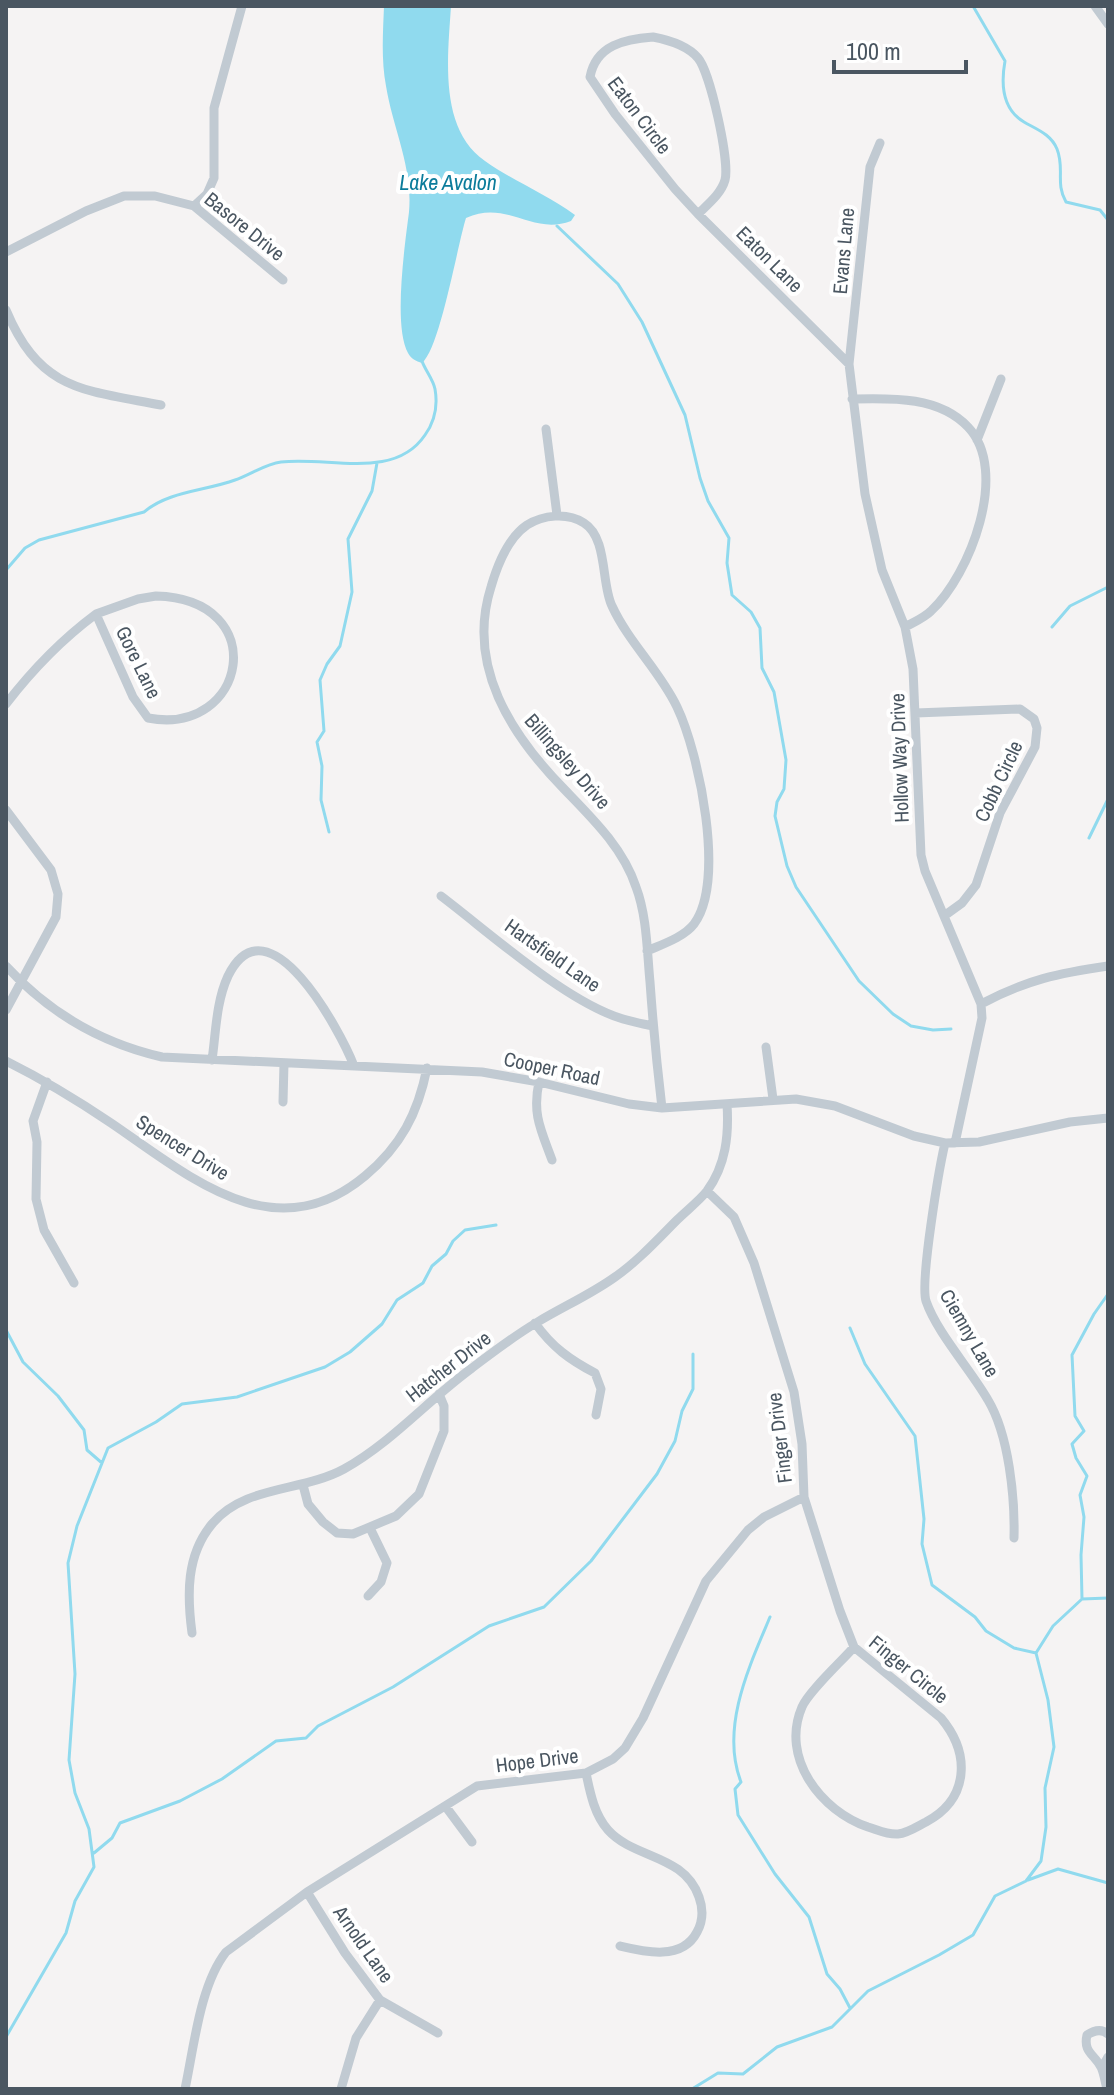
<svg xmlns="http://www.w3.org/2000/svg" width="1114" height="2095" font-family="'Archivo Narrow',sans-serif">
<rect width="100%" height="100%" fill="#f5f3f3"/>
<path fill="#90daee" d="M384,6H451C448,55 438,129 485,161C513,181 546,194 575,215L571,221C532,236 507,199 466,218C457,247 440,348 422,363C416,361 411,359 408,353C393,326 405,244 409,212C413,167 393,129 386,86C381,60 383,32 384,6Z"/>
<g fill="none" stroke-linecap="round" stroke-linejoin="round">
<path stroke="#90daee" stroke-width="3" d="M973,6L1005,61C1001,83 1002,109 1024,122C1036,129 1051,134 1057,149C1065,169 1055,183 1066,202L1100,210L1108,220
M557,226L618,284L642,322L685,415L700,478L708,501L729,538L727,563L732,595L751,612L760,628L762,668L774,692L786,760L784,789L777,802L775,816L787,866L796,887L859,981L893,1014L911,1026L933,1030L951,1029
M6,570L25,548L39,540L144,512C169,491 205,491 235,480C250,475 265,464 281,462C328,456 394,481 425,435C435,421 438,406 435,389C433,379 425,370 422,361
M1052,627L1070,606L1108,587
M329,832L321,800L322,766L317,742L324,731L320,680L327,664L340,646L352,592L348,539L372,491L377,463
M1089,838L1108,799
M850,1328L865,1364L915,1436L924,1519L922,1544L932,1585L975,1617L986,1631L1014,1648L1036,1653
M6,1330L23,1362L58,1396L84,1430L87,1450L102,1463
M1082,1599L1108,1598
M770,1617C749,1667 720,1728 741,1782L735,1789L738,1815L775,1874L809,1917L827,1974L840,1989L850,2008
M94,1853L112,1838L120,1823L180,1801L222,1779L276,1741L306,1738L318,1726L393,1687L489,1626L544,1607L591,1561L657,1474L675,1441L682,1411L693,1389V1354
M1028,1880L1058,1869L1108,1883
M6,2037L66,1933L75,1901L94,1867L89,1829L75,1793L69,1760L75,1674L68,1563L77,1526L108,1448L156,1422L182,1404L237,1397L325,1367L350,1352L382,1324L397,1300L423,1283L432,1266L446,1254L453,1241L465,1230L496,1225
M692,2089L718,2073L743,2074L777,2047L832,2027L868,1991L939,1955L973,1935L995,1896L1026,1881L1041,1861L1046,1827L1045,1788L1054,1747L1048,1700L1036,1653L1053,1626L1082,1599L1081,1555L1084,1517L1080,1495L1087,1476L1076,1458L1072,1444L1084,1431L1075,1416L1072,1355L1094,1314L1108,1294"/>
<path stroke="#c1cad2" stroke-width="9" d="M1095,6L1108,24
M653,37C669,40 687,45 698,58C710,72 730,161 725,180C721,194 708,204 698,214L675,189L615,114L590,77C596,45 625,39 653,37Z
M880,143L870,167L849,364L865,494L882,570L905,627L913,669L921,855L925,871L981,1004L982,1018L955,1143
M194,206L207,194L214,178V108L242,6
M698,214L849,364
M6,252L86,211L124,196H155L194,206L283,280
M6,310C40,391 83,390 161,405
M852,399C891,398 939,396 968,427C1010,471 970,575 931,611C924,618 914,622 905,627
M546,429L557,515
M977,440L1001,379
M156,596C273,599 247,737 148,718L133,697L96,614L138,599Z
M6,704C33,669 61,640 96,614
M916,713L1020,709L1034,719L1037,728L1035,747L1000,813L976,885L962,903L944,916
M6,810L51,870L58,894L56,917L6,1010
M441,896C490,933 566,1002 623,1019C633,1022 643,1024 653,1026
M647,951C663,944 684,937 694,924C726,881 699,753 677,707C660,671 629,643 612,606C601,584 608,538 584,523C567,512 543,515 527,525C508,538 497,566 491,587C466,666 511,735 565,790C593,819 623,848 636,887C647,916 647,951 650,982C653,1024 657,1066 662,1108
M6,966C49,1013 101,1043 162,1057L482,1072L539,1082L629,1104L662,1108L796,1099L835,1106L914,1136L945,1143L979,1142L1070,1122L1108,1118
M981,1004C1026,980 1059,973 1108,966
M766,1047L773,1099
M212,1060C216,1032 216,1002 228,976C268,895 341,1032 354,1066
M6,1061C42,1079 77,1100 111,1123C189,1176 274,1252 365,1176C401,1146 418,1113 427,1068
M47,1082L33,1121L37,1142L36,1199L44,1230L74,1283
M539,1082C532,1114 541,1130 552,1160
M283,1102L284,1063
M945,1143C939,1169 920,1281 926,1301C937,1333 971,1370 988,1400C1009,1435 1015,1498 1014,1538
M707,1191L734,1217L754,1263L794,1392L802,1444L804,1497L840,1611L854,1647
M535,1323C552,1347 570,1360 595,1373L601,1389L596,1415
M303,1485L308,1504L323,1522L337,1533L353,1534L396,1516L419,1494L444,1431V1406L439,1394
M368,1596L381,1582L387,1563L370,1528
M192,1633C187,1595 186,1555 212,1524C244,1485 302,1492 344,1469C391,1443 428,1400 472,1368C493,1352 514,1336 536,1323C562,1307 590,1295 615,1277C638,1261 657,1240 677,1220C686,1211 699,1201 707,1191C726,1165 729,1135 727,1104
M854,1647L941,1718C971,1754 969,1799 926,1822C918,1826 908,1833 898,1834C888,1835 878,1830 868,1827C821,1811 780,1758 802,1707C809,1691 841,1662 854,1647Z
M586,1773C590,1792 594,1814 608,1830C634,1859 684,1854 699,1897C703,1908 703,1921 697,1932C682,1961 645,1952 620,1946
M446,1807L472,1842
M307,1892L345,1953L380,2000L438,2033
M1102,2068L1108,2057
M185,2089C194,2047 200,1985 226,1952L307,1892L477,1786L586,1773L613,1759L625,1748L643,1718L706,1581L748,1530L764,1517L804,1497
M341,2089L356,2038L380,2000
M1107,2089C1105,2082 1104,2073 1101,2067C1094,2054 1083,2052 1087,2035C1093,2031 1101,2028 1108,2034"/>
</g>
<g text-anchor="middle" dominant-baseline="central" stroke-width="8" stroke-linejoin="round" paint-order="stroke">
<g font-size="20" fill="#4a5661" stroke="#fff">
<text transform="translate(640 115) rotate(53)">Eaton Circle</text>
<text transform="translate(245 226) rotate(39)">Basore Drive</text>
<text transform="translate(843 251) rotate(-85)">Evans Lane</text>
<text transform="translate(770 259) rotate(45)">Eaton Lane</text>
<text transform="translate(139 662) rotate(64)">Gore Lane</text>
<text transform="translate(899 758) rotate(-92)">Hollow Way Drive</text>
<text transform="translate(568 761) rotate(49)">Billingsley Drive</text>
<text transform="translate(998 781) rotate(-65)">Cobb Circle</text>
<text transform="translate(553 955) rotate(35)">Hartsfield Lane</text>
<text transform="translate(552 1068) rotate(12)">Cooper Road</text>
<text transform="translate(183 1147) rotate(32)">Spencer Drive</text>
<text transform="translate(970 1333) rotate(60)">Ciemny Lane</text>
<text transform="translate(448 1366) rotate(-38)">Hatcher Drive</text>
<text transform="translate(779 1438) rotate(-97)">Finger Drive</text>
<text transform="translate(909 1669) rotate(39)">Finger Circle</text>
<text transform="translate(537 1760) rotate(-7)">Hope Drive</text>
<text transform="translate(364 1944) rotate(55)">Arnold Lane</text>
</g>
<g font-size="22" font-style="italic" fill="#0c7c9b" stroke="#fff">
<text x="448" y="182">Lake Avalon</text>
</g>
</g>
<rect width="1114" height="2095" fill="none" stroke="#4a5661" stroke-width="16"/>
<path d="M834 60v12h132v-12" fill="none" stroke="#4a5661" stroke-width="4"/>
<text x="846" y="60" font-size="24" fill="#4a5661" stroke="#ffffff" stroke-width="6" paint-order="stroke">100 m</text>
</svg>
